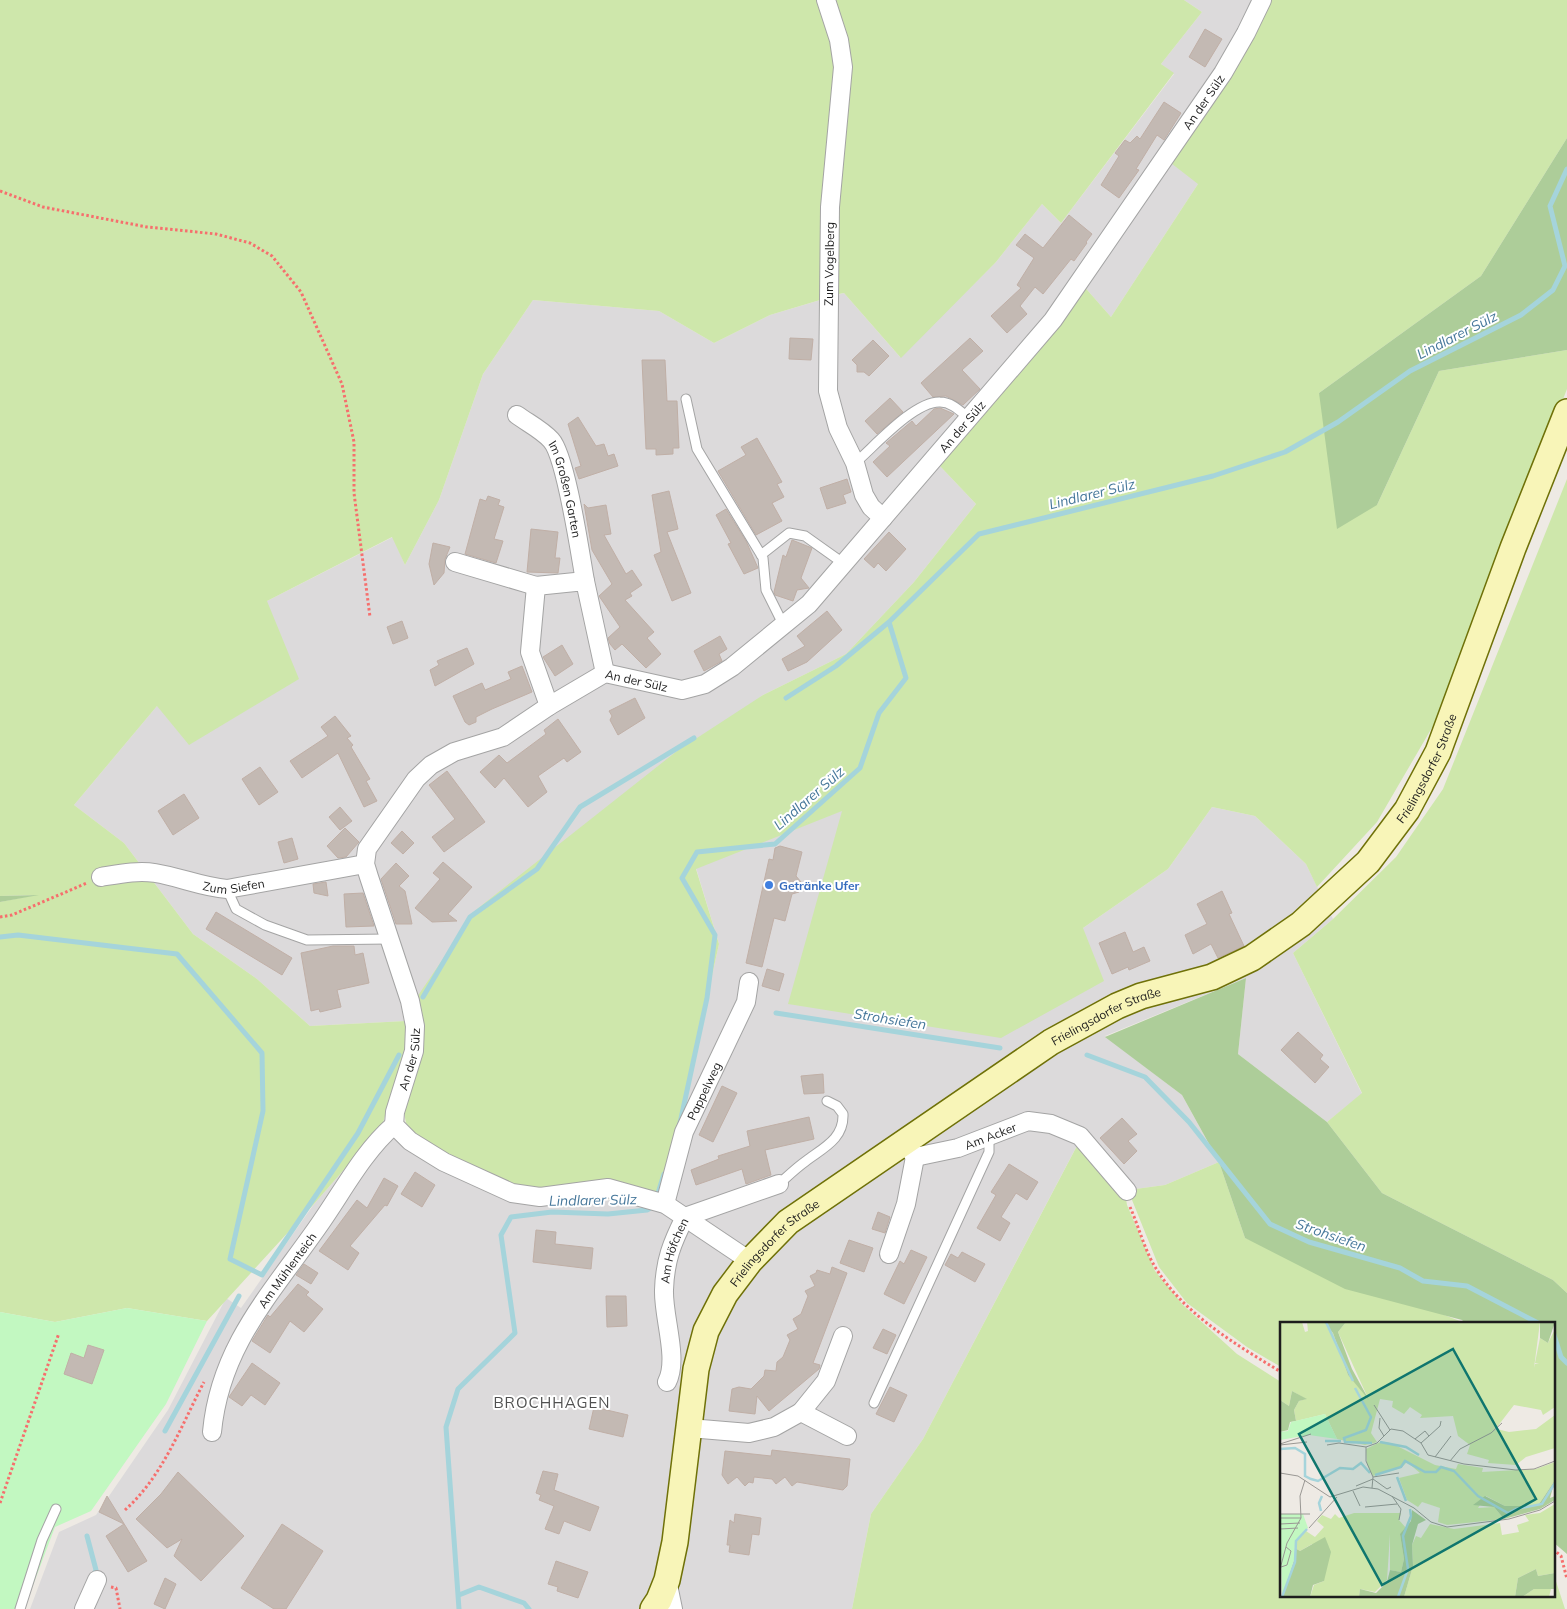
<svg xmlns="http://www.w3.org/2000/svg" width="1567" height="1609" font-family="Mulish,sans-serif">
<rect width="100%" height="100%" fill="#eeeae4"/>
<path fill="#dcdadb" d="M1184,0H1260L1198,184L1111,317L1081,283L939,465L976,504L914,582L846,654L763,695L477,909L406,1021L310,1026L257,979L193,934L124,843L74,805L157,706L267,601L393,537L405,565L439,500L483,374L533,300L659,311L714,343L770,315L844,293L900,357L996,262L1042,204L1061,223L1174,74L1161,64L1202,12Z
M1212,807L1255,816L1306,864L1333,919L1293,953L1362,1094L1327,1122L1238,1054L1246,978L1105,1036L1182,1095L1219,1162L1165,1185L1128,1190L1082,1136L923,1439L871,1514L852,1609H30L59,1532L96,1515L168,1410L226,1298L241,1308L314,1204L382,1126L546,1203L642,1199L660,1208L719,944L696,868L843,810L1083,928L1168,869Z"/>
<path fill="#cee7ab" d="M0,0H822L836,42L830,297L770,315L714,343L659,311L533,300L483,374L439,500L405,565L392,537L267,601L299,679L189,745L157,706L74,805L124,843L193,934L257,979L310,1026L406,1021V1046L382,1126L314,1204L207,1321L127,1308L55,1322L0,1312V902L35,895L0,896Z
M831,0H1184L1202,12L1161,64L1174,73L1061,223L1042,204L996,262L901,358L844,293L834,295L833,206L846,95Z
M1267,0H1567V138L1481,276L1319,393L1377,505L1439,371L1567,350V389L1437,719L1377,822L1317,887L1306,864L1255,816L1212,807L1168,869L1083,928L1104,981L1001,1038L788,1004L842,811L696,869L719,944L663,1197L514,1191L447,1159L413,1133L406,1123L403,1107L425,1026L417,997L477,909L677,751L763,695L846,654L914,582L976,504L939,465L1081,283L1111,317L1198,184L1167,160Z
M1567,479V1293L1553,1280L1382,1193L1327,1122L1362,1093L1293,953L1333,919L1396,857L1443,789Z
M1079,1142L1125,1193L1127,1205L1155,1271L1183,1305L1237,1354L1281,1382V1595H1553V1572L1565,1609H852L871,1514L923,1439Z
M1219,1162L1245,1238L1465,1323H1281V1367L1247,1347L1187,1303L1159,1267L1128,1190L1165,1185Z"/>
<path fill="#adcd99" d="M1567,138V350L1439,371L1377,505L1337,529L1319,393L1481,276Z
M39,895L0,902V896Z
M1246,978L1238,1054L1327,1122L1382,1193L1553,1280L1567,1293V1554L1553,1542V1323H1465L1462,1320L1345,1289L1245,1238L1219,1162L1182,1095L1105,1037Z"/>
<path fill="#c2f8c1" d="M127,1308L207,1321L166,1404L91,1511L55,1527L24,1609H0V1312L55,1322Z"/>
<g fill="none" stroke-linecap="round" stroke-linejoin="round">
<path stroke="#a5d4db" stroke-width="5" d="M786,698L836,666L889,622
M0,937L18,935L177,954L262,1053L263,1111L230,1259L262,1275L358,1133L399,1055
M423,997L470,917L537,869L580,807L694,738
M776,1013L1000,1048
M1087,1055L1145,1077L1189,1122L1270,1224L1309,1242L1400,1268L1423,1281L1467,1286L1538,1323
M680,1123L707,998L715,935L682,878L697,852L775,844L860,768L879,713L906,678L889,622L979,534L1213,476L1285,452L1338,422L1410,371L1521,315L1553,290L1565,266L1550,206L1567,169
M1553,1332L1561,1357L1567,1363
M165,1431L239,1296
M87,1536L96,1570L93,1576
M459,1595L479,1587L524,1603L529,1609
M459,1609L446,1427L458,1389L515,1333L501,1235L511,1217L552,1212L608,1214L647,1210L654,1206L664,1174"/>
</g>
<path fill="#c3b9b3" stroke="#c0afa6" d="M1205,29L1222,39L1205,67L1189,57Z
M1164,102L1181,113L1164,140L1157,135L1136,169L1139,170L1119,198L1101,185L1119,156L1115,153L1125,140L1130,143L1137,136L1140,139Z
M1069,215L1092,234L1086,242L1087,243L1074,261L1071,259L1043,294L1035,287L1020,306L1027,314L1007,333L991,316L1021,288L1017,285L1034,258L1016,245L1025,234L1043,248Z
M790,338L813,339L811,360L789,359Z
M970,338L983,351L962,370L980,389L963,405L946,396L933,397L921,383Z
M873,340L889,356L869,376L864,372H857V365L852,360Z
M642,360H665L667,401H677L679,448H673V454L656,455V449H646Z
M890,398L903,412L877,434L865,421Z
M940,408L954,414L887,477L873,462L890,446L886,443L912,421L916,426L934,409Z
M578,417L596,446L604,444L608,456L614,454L618,466L579,479L575,468L581,466L568,424Z
M757,438L782,482L777,484L784,497L772,503L782,521L756,535L718,471L746,455L741,447Z
M847,479L851,492L843,495L846,503L827,509L820,488Z
M669,491L678,529L667,532L691,593L672,601L654,555L661,552L652,495Z
M488,496L500,500L498,505L504,507L494,539L503,541L496,563L465,554L480,499L486,501Z
M584,504L588,508L606,505L611,534L604,535L626,574L632,570L642,585L630,593L632,596L625,600L654,632L647,638L661,654L646,668L622,644L615,650L610,644L608,638L620,627L599,596L612,584L592,550Z
M726,509L746,541L758,568L744,574L728,544L731,543L716,515Z
M531,529L558,532L555,558H560L558,573L527,572Z
M889,532L906,549L886,571L878,563L874,568L864,559Z
M792,540L812,548L801,578L809,588L797,590L793,601L775,595L774,592L783,555L786,557Z
M433,543L450,547L445,559L444,573L434,585L429,564Z
M827,611L842,630L807,662L788,671L782,659L805,646L797,636Z
M402,621L408,638L393,644L387,627Z
M720,636L727,649L719,654L722,661L704,671L694,651Z
M562,645L573,664L555,676L543,657Z
M467,648L474,664L435,686L430,670L439,665L437,661Z
M522,666L532,692L492,709L476,717V722L469,725L465,722L453,696L482,683L485,690L511,679L508,672Z
M635,698L645,718L618,735L610,720L612,716L609,711Z
M335,716L351,736L347,738L353,745L351,747L370,779L366,781L377,801L364,807L338,753L302,778L290,761L328,736L321,727Z
M558,719L581,752L567,762L564,758L538,776L547,792L528,807L504,778L495,788L480,772L499,755L507,763L546,734L544,730Z
M260,767L278,792L259,805L242,779Z
M447,771L485,822L444,852L432,837L455,819L429,785Z
M184,794L199,818L173,835L158,811Z
M340,807L352,821L340,830L329,817Z
M345,828L359,842L346,857L338,858L327,846Z
M402,831L414,843L403,854L391,843Z
M292,838L298,859L284,863L278,842Z
M780,846L802,852L796,876L801,882L799,892L792,894L785,921L774,918L762,967L746,963L769,859L773,860L775,848Z
M443,862L472,887L448,914L457,921L432,922L415,908L440,879L433,873Z
M396,863L409,876L399,886L405,891L412,924H396L381,879Z
M326,882L328,896L314,893L313,884Z
M1222,891L1232,913L1229,914L1244,946L1218,958L1211,944L1193,954L1185,935L1207,924L1197,904Z
M363,893L374,926L346,927L344,894Z
M216,912L292,958L282,975L206,929Z
M1125,932L1133,952L1144,947L1150,961L1129,970L1128,967L1112,974L1099,943Z
M333,946H354L355,955L363,953L369,983L337,990L341,1007L320,1012L319,1009L311,1011L301,953Z
M767,969L784,974L779,991L762,986Z
M1298,1032L1323,1055L1320,1059L1329,1067L1315,1083L1281,1050Z
M823,1074L824,1093L804,1094L801,1076Z
M722,1086L737,1093L713,1142L699,1135Z
M809,1117L814,1139L765,1150L771,1175L746,1184L742,1169L696,1185L691,1170L719,1159L718,1156L750,1146L747,1131Z
M1122,1118L1137,1134L1128,1141L1137,1151L1124,1164L1100,1138Z
M1009,1164L1038,1182L1027,1200L1016,1193L1001,1217L1010,1223L1000,1241L977,1228L996,1195L991,1192Z
M415,1172L435,1185L422,1207L401,1194Z
M384,1178L398,1186L387,1206L385,1205L350,1246L359,1253L348,1270L319,1251L357,1200L367,1208Z
M878,1212L890,1217L885,1233L872,1229Z
M536,1230L556,1232L555,1244L593,1248L591,1269L533,1262Z
M849,1240L873,1248L864,1272L840,1263Z
M911,1250L927,1257L904,1304L884,1294L900,1261L904,1264Z
M962,1252L985,1264L975,1282L945,1265L951,1254L958,1258Z
M304,1264L318,1273L311,1284L296,1275Z
M832,1267L847,1273L813,1363L820,1365L819,1369L769,1411L757,1396L755,1414L729,1411L732,1389L739,1387L751,1389L764,1376L765,1370L776,1371L777,1362L783,1357L790,1340L787,1335L798,1329L793,1319L801,1314L808,1296L805,1291L815,1286L810,1276L816,1273L817,1270L830,1274Z
M298,1284L309,1292L306,1295L323,1309L304,1332L290,1321L270,1353L252,1341L268,1315L270,1317Z
M606,1296H626L627,1326L607,1327Z
M883,1329L896,1335L887,1354L873,1348Z
M88,1345L104,1350L92,1384L64,1374L71,1353L84,1358Z
M252,1363L280,1383L265,1405L251,1395L242,1406L229,1397Z
M890,1387L907,1395L894,1422L876,1414Z
M594,1407L628,1415L623,1437L589,1429Z
M772,1450L850,1459L847,1486L843,1490L797,1482L792,1486L785,1477L776,1484L772,1479L754,1477L753,1483L749,1482L745,1486L737,1477L728,1484L722,1475L725,1451L771,1456Z
M543,1471L558,1474L554,1490L599,1507L590,1531L564,1521L559,1534L545,1529L554,1506L539,1500L541,1495L536,1493Z
M178,1472L244,1536L201,1581L174,1556L182,1539L167,1548L136,1519L161,1494Z
M107,1496L147,1561L128,1572L106,1536L124,1524L99,1512Z
M735,1514L761,1518L759,1535L752,1534L749,1555L729,1552L730,1545H727L730,1520L734,1523Z
M282,1524L323,1551L286,1609H274L241,1588Z
M556,1561L588,1572L578,1598L557,1591L558,1587L548,1584Z
M165,1578L176,1584L165,1609L154,1604Z"/>
<g fill="none" stroke-linecap="round" stroke-linejoin="round">
<defs>
<path id="service" d="M686,399L697,449L763,558L766,590L783,624
M855,463C874,447 914,401 940,402C952,402 961,412 970,419
M761,555L789,533L805,536L843,563
M227,889L236,909L265,925L307,940L389,939
M779,1184C788,1176 796,1168 806,1161C823,1148 844,1139 843,1114L837,1106L827,1101
M874,1403L989,1152V1137
M20,1609L42,1540L56,1509"/>
<g id="minor">
<path d="M826,0L839,40L843,67L830,207L828,391L838,428L855,463L864,495L871,507L883,518"/>
<path id="s1" d="M517,415C528,423 542,430 551,440C566,456 580,553 585,581"/>
<path d="M455,562L536,586"/>
<path d="M549,706L530,652L536,586L585,581L605,673"/>
<path id="s2" d="M101,877C119,874 138,870 155,873C180,877 202,887 227,889L365,864"/>
<path id="s3" d="M904,1141L915,1157L958,1148L1028,1121L1051,1124L1080,1136L1127,1191"/>
<path id="s4" d="M665,1204L684,1132L746,1002L749,982"/>
<path d="M889,1254L906,1204L915,1157"/>
<path id="s5" d="M750,1261L665,1204L608,1188L540,1197L512,1193L444,1162L410,1141L394,1125L395,1112L414,1051L415,1026L410,1001L369,877L365,864L367,849L416,779L431,765L454,752L503,737L549,706L605,673L682,690L705,684L732,667L809,604L1053,320L1223,73L1246,33L1262,0"/>
<path id="s6" d="M667,1382C679,1359 663,1317 664,1290C665,1260 672,1243 685,1217L779,1184"/>
<path d="M801,1412L826,1381L843,1336"/>
<path d="M689,1428L749,1433L774,1427L801,1412L847,1436"/>
<path id="s7" d="M212,1432C220,1347 270,1295 317,1228C342,1193 362,1153 394,1125"/>
<path d="M667,1580L673,1609"/>
<path d="M84,1609L97,1580"/>
</g>
<g id="secondary">
<path id="s8" d="M653,1609L659,1600L667,1580L675,1542L696,1369L706,1331L725,1294L750,1261L788,1222L1051,1042L1117,1006L1141,996L1212,977L1252,958L1301,924L1368,862L1407,810L1438,752L1513,548L1567,412"/>
</g>
</defs>
<use href="#service" stroke="#a4a4a4" stroke-width="11"/>
<use href="#minor" stroke="#a4a4a4" stroke-width="20"/>
<use href="#secondary" stroke="#6f7108" stroke-width="28"/>
<path stroke="#f66f6d" stroke-width="3" stroke-dasharray="2.5 2.5" stroke-linecap="butt" d="M0,191L43,207L147,227L216,234L250,243L272,256L301,292L342,384L354,442V493L370,617
M0,917L12,915L87,883
M1130,1207C1139,1227 1145,1252 1157,1270C1185,1315 1237,1345 1281,1372
M0,1503L59,1333
M125,1510C163,1476 181,1426 204,1382
M1553,1549L1561,1556L1567,1579
M111,1587L116,1588L120,1609"/>
<use href="#service" stroke="#fff" stroke-width="9"/>
<use href="#minor" stroke="#fff" stroke-width="18"/>
<use href="#secondary" stroke="#f8f5b8" stroke-width="25"/>
</g>
<circle fill="#3f7fe0" stroke="#fff" stroke-width="2" cx="769" cy="885" r="5"/>
<g text-anchor="middle" dominant-baseline="central" stroke-width="4" stroke-linejoin="round" paint-order="stroke">
<g font-size="12" fill="#1d1d1d" stroke="#fff">
<text stroke="none"><textPath href="#s5" startOffset="1860">An der Sülz</textPath></text>
<text transform="translate(829 264) rotate(-89)">Zum Vogelberg</text>
<text stroke="none"><textPath href="#s5" startOffset="1455">An der Sülz</textPath></text>
<text stroke="none"><textPath href="#s1" startOffset="94">Im Großen Garten</textPath></text>
<text stroke="none"><textPath href="#s5" startOffset="1019">An der Sülz</textPath></text>
<text stroke="none"><textPath href="#s8" startOffset="1222">Frielingsdorfer Straße</textPath></text>
<text stroke="none"><textPath href="#s2" startOffset="135">Zum Siefen</textPath></text>
<text stroke="none"><textPath href="#s8" startOffset="802">Frielingsdorfer Straße</textPath></text>
<text stroke="none"><textPath href="#s5" startOffset="464">An der Sülz</textPath></text>
<text stroke="none"><textPath href="#s4" startOffset="120">Pappelweg</textPath></text>
<text stroke="none"><textPath href="#s3" startOffset="98">Am Acker</textPath></text>
<text stroke="none"><textPath href="#s8" startOffset="398">Frielingsdorfer Straße</textPath></text>
<text stroke="none"><textPath href="#s6" startOffset="134">Am Höfchen</textPath></text>
<text stroke="none"><textPath href="#s7" startOffset="181">Am Mühlenteich</textPath></text>
</g>
<g font-size="12" font-weight="bold" fill="#366cbe" stroke="#fff" text-anchor="start">
<text x="779" y="885">Getränke Ufer</text>
</g>
<g font-size="14" font-style="italic" fill="#47789b" stroke="#fff">
<text transform="translate(1457 335) rotate(-27)">Lindlarer Sülz</text>
<text transform="translate(1092 494) rotate(-14)">Lindlarer Sülz</text>
<text transform="translate(809 798) rotate(-41)">Lindlarer Sülz</text>
<text transform="translate(890 1019) rotate(9)">Strohsiefen</text>
<text transform="translate(593 1200) rotate(-1)">Lindlarer Sülz</text>
<text transform="translate(1331 1235) rotate(19)">Strohsiefen</text>
</g>
<g font-size="15" letter-spacing="1" fill="#505050" stroke="#fff">
<text x="552" y="1402">BROCHHAGEN</text>
</g>
</g>
<g transform="translate(1280 1322)">
<rect width="275" height="275" fill="#eeeae4"/>
<path d="M0,0H22L25,10L28,9L27,0H44L53,11L68,53L87,74L58,10L66,0H260L254,46L255,42H259L255,41L260,16L268,21L275,7V85L263,93L261,88L234,83L214,109L217,107L229,110L256,107L275,93V126L246,135L236,143L208,141L209,138L187,132L190,123L178,114L173,94L140,96L142,93L130,85L124,92L112,85L113,79L100,77L91,111L97,120L94,121L85,123L57,117L45,92L16,99L14,88L19,79L26,77L12,69L9,84L0,78ZM100,120L111,121L155,143L176,147L178,142L203,146L202,150L256,147L275,140V158L259,182L253,184H225L206,174L198,186L214,185L224,197L167,203L158,200L160,186L142,180L138,185L127,178L119,156L140,151L127,140L121,146L93,154L87,142L86,127ZM275,182V251L258,254L256,247L238,256L235,275H124L133,244L132,223L136,214L141,216L150,202L174,207L220,201L222,213L239,210L237,203L249,199L245,193L260,191ZM74,191H121L119,198L126,206L120,212L124,237L121,250L110,248V212L107,258L95,270L80,267L79,275H30L34,263L44,259L32,222L20,229L15,226L17,217L26,209L35,215L44,205L37,199L42,193L51,197L55,192L59,196ZM254,267H271L269,275H242Z" fill="#cee7ab"/>
<path d="M44,0H66L58,10L72,47L89,78L68,53L53,11ZM260,0H275L268,21L260,16ZM12,69L27,77L19,79L14,88L16,99L10,100L8,108L0,110V78L9,84ZM275,158L270,176L275,174V178L260,187L224,197L214,185L193,183L205,174L225,184H253L259,182ZM132,188L146,198L138,202L132,223L133,244L124,275H79L80,267L96,271L107,260L110,248L121,250L124,237L120,212L131,199ZM45,215L51,230L44,259L33,263L30,275H2L14,238L15,226L20,229ZM256,247L258,254L275,251V267H254L242,275H235L238,256Z" fill="#adcd99"/>
<path d="M45,92L57,117L29,113L0,118V110L8,109L11,100ZM0,192H23L28,206L15,222L14,238L2,275Z" fill="#c2f8c1"/>
<path fill="none" stroke="#a5d4db" stroke-width="2.5" d="M46,0L73,59M75,66L91,95L86,108L64,116L65,120L92,121M45,119H61M100,120L126,125L139,133M0,127L15,126L25,132V154L31,157L38,159L60,146L73,147L81,141L90,151M95,153L121,145L125,139L145,150H156L161,145L174,149L198,174L228,191L236,187L262,182L275,161M117,155L126,179M41,189L39,181L42,174M2,275L15,240L16,219L27,207M118,275L128,247L123,214L131,194L130,187"/>
<path fill="none" stroke="#9a9894" stroke-width="1" d="M94,83L110,108M100,96L99,106L104,114M149,114L160,104L161,99M135,117L145,109L149,114L141,121M0,122L31,112M0,123L27,120M47,123L59,121L86,125M155,135L171,114M170,139L180,127L211,111L222,101M0,151L18,154L50,175L83,165L98,167L134,186L151,200L167,205L229,197L260,188L275,179M93,155L119,151M76,164L93,157L107,167L111,165M92,166L93,155L86,139V125L97,121L111,107L123,109L141,121L148,133L184,142L236,148L254,147L275,139M73,169L80,184M112,174L121,187L119,198M85,185L117,182M0,192H30M0,196H21M0,202L20,201M29,206L57,175M0,207L18,206M1,245L7,243L11,229L6,225M0,247L7,221L21,196L20,174L25,158"/>
<path fill="#0f766e" fill-opacity="0.15" stroke="#0f766e" stroke-width="2.5" d="M173,27L256,177L102,263L19,112Z"/>
<rect width="275" height="275" fill="none" stroke="#1d1d1d" stroke-width="2.5"/>
</g>
</svg>
